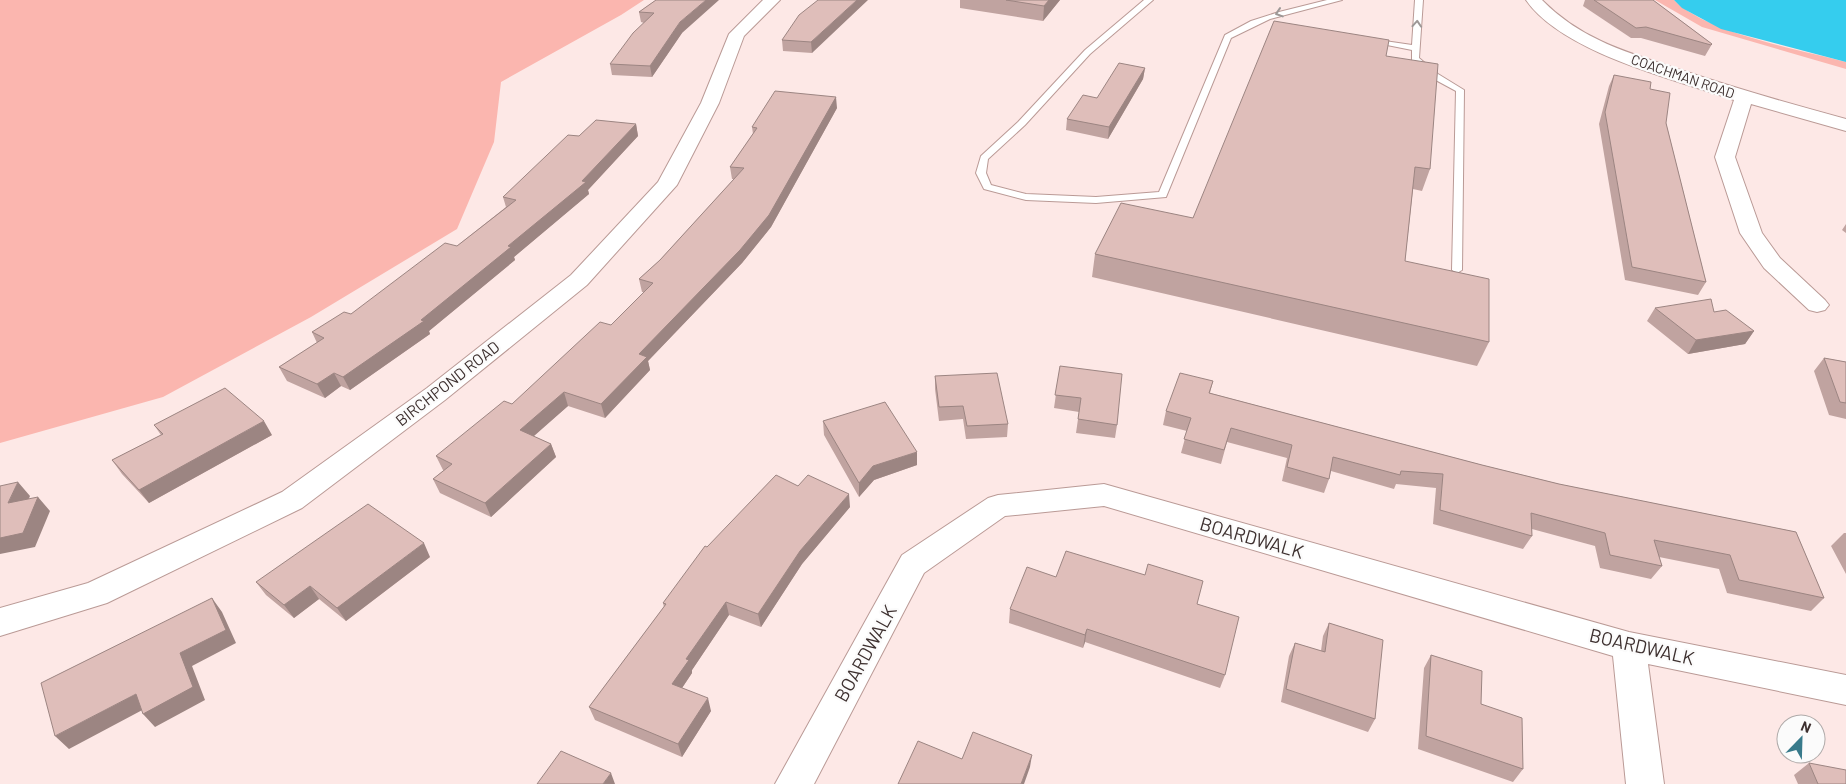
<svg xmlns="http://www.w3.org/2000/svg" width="1846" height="784" font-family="Barlow,sans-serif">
<rect width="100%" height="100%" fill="#fde8e6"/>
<path fill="#fbb6af" d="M0,0H644L621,15L501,82L494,142L457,229L311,317L163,397L0,443Z
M1655,0H1674C1708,34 1799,49 1846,62V69L1702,27Z"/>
<path fill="#35cdee" d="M1674,0H1846V62L1721,29L1682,8Z"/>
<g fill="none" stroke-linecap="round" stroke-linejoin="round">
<defs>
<path id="lane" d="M1144,0H1153L1090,54L1025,125L988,159L986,173L991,185L1026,194L1096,197L1159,192L1225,35L1251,21L1279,12L1327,0H1342L1270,19L1231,38L1166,197L1096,203L1026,200L984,189L976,173L981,156L1018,122L1085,50Z
M1415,0H1423L1419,58L1438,74L1464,90L1462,270L1457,273L1452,270L1456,91L1432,78L1412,61V50L1367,41L1371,39L1412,45Z"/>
<path id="street" d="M763,0H780L744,36L719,103L677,185L587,285L445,400L302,508L107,603L0,636V608L88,583L282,492L427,388L571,275L658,182L701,103L729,34Z
M1526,0H1542C1581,40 1629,53 1681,70C1735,88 1790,104 1846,119V131L1751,104L1735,157L1762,233L1780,258L1825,300L1829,305L1825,310L1817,312L1809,310L1764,268L1740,233L1715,157L1734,100C1674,79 1563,53 1526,0Z
M1104,484L1629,632L1846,675V705L1648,664L1664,784H1626L1613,656L1104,506L1005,516L924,573L814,784H775L902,555L988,498L998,495Z"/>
</defs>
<use href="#lane" stroke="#ba9a96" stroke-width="2"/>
<use href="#street" stroke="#ba9a96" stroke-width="2"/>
<use href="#lane" fill="#fff" fill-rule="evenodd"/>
<use href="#street" fill="#fff" fill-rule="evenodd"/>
</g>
<path fill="#c0a3a0" d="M656,0L682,33L652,77L612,75L610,64L644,23L641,22L639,12Z
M818,0L812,53L783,51L782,40Z
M960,0H1060L1043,21L960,8Z
M1585,0H1653L1712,44L1705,56L1641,38H1631L1583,6Z
M1386,56L1430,169L1422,191L1413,189L1405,261L1489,342L1477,366L1092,277L1095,254L1193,218Z
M1145,68L1143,79L1108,139L1066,130L1067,119L1097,98Z
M1614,75L1650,89L1666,123L1706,282L1698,295L1625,280L1599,124L1609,86Z
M837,108L771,227L742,263L648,361L650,370L605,418L568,406L533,436L551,444L556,457L491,517L440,493L433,479L444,470H443L436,456L512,404L611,325L644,292H642L639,279L660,260L734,179H732L730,167L753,134L752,127Z
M636,124L638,136L588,190L589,194L514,257L515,260L429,331L430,334L350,390L341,386L325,398L287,381L279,367L317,343L312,332L351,314L457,246L506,207L503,197L579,136Z
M1846,224V233L1842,230Z
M1655,308L1714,312L1754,331L1745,344L1688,354L1647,321Z
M1824,358L1846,362V419L1829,415L1814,371Z
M1060,366L1117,425L1115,438L1076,433L1079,412L1054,408Z
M935,376L1008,424L1007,437L966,439L963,419L939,421L935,389Z
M1213,381L1210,393L1482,465L1559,484L1796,532L1824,598L1811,611L1727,593L1719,569L1659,557L1662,566L1651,579L1600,568L1595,546L1532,529V536L1523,549L1433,524L1436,488L1396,484L1394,489L1331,471L1329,479L1324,493L1282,481L1287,458L1227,442L1221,464L1181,453L1187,431L1163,425L1166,411Z
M823,421L917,465L874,480L859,497L824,435Z
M154,425L272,435L149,503L122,474L112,460L161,435Z
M798,486L850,507L802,564L761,627L729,615L692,670V673L682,688L711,711L682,757L595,720L589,707L664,607L663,603Z
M1844,533H1846V574L1831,546Z
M430,557L346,621L319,599L294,618L266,595L256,582Z
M1056,577L1197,604L1225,675L1220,688L1085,642L1083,648L1009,623L1010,609Z
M1329,623L1375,719L1368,732L1281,702L1289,656L1295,643L1321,651L1323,636Z
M1431,655L1481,704L1523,769L1513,782L1418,749L1424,668Z
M1809,763L1846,784H1798L1794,775Z"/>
<path fill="#9c8582" d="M706,0H719L682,33L652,77L650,66L680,22Z
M857,0H868L812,53L811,42Z
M1049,0H1060L1043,21L1044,6Z
M1145,68L1143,79L1108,139L1109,127Z
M836,97L837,108L771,227L742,263L648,361L650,370L605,418L601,404Z
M636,124L638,136L588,190L589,194L514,257L515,260L429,331L430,334L350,390L343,377L508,246L582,181Z
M1754,331L1745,344L1688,354L1696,340Z
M334,373L341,386L325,398L317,384Z
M564,392L568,406L525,444L520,430Z
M264,421L272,435L149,503L139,490Z
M551,444L556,457L491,517L485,503Z
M917,452V465L874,480L859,497V483L873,466Z
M18,482L30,496L21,517L8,503Z
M849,494L850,507L802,564L761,627L758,614L800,551Z
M38,497L50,511L35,547L0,554V538Z
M424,543L430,557L346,621L337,608Z
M310,586L319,599L294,618L284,605Z
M212,598L222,612L236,643L192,666L205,700L155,727L143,714L180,653Z
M726,602L729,615L692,670V673L676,697L672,684L686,659Z
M1087,629L1085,642L1083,648L1085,635Z
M136,694L148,707L69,749L55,736Z
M708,698L711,711L682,757L678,744Z
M1032,755L1030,767L1024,784H1021Z
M611,773L615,784H603Z"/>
<path fill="#dfbeba" stroke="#9c8582" d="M656,0H706L680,22L650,66L610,64L633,33L654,13L639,12Z
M818,0H857L811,42L782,40L799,15Z
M1006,0H1049L1044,6Z
M1594,0H1653L1712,44L1711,45L1646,27L1636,28Z
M1274,21L1389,40L1386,56L1438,64L1430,169L1415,167L1405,261L1489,279V342L1095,254L1121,203L1193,218Z
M1119,63L1145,68L1109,127L1067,119L1083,95L1097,98Z
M1614,75L1651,82L1650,89L1670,93L1666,123L1706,282L1632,267L1605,112Z
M775,91L836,97L769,215L740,250L639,354L647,357L601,404L564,392L520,430L551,444L485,503L433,479L452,464L436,456L504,401L512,404L600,322L611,325L653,283L639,279L660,260L744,168L730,167L757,128L752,127Z
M596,120L636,124L582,181L586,182L508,246L511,247L421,320L424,321L343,377L334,373L317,384L279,367L324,338L312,332L344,312L351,314L445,243L457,246L516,200L503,197L568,135L579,136Z
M1711,299L1714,312L1726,310L1754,331L1696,340L1655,308Z
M1824,358L1846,362V403L1840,402Z
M1060,366L1122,374L1117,425L1078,419L1081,398L1055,395Z
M997,373L1008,424L967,426L963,406L939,407L935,376Z
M1180,373L1213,381L1209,393L1482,465L1559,484L1796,532L1824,598L1739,580L1730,555L1654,540L1662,566L1610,555L1605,533L1531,513L1532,536L1440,510L1443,474L1401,471L1400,475L1333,457L1329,479L1287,467L1292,445L1231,428L1224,450L1184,439L1191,418L1166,411Z
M225,388L264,421L139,490L112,460L163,434L154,425Z
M885,402L917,452L873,466L859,483L823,421Z
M776,475L798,486L808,475L849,494L800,551L758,614L726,602L686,659L689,660L672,684L708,698L678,744L589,707L666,604L663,603L705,546L707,547Z
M18,482L8,503L38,497L23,533L0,538V486Z
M368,504L424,543L337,608L310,586L284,605L256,582Z
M1066,551L1145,575L1148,564L1203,581L1197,604L1239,617L1225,675L1087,629L1085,635L1010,609L1027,567L1056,577Z
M212,598L226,630L180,653L193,687L143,714L136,694L55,736L41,683Z
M1329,623L1383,640L1375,719L1286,689L1295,643L1325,652Z
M1431,655L1482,671L1481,704L1522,718L1523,769L1426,736Z
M973,732L1032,755L1021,784H898L918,741L962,759Z
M561,751L611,773L603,784H537Z
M1809,763L1846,770V784H1818Z"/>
<defs><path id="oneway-chevron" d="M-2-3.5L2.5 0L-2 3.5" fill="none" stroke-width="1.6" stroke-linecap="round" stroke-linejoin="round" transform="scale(1.25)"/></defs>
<g stroke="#9e9897">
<use href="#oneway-chevron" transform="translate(1279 13) rotate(162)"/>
<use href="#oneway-chevron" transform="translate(1417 24) rotate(-86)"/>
</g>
<g text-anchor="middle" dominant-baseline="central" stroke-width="4.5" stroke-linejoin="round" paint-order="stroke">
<g font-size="14" fill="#3d302f" stroke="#fbfbfb">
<text transform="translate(1683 76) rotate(19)">COACHMAN ROAD</text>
</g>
<g font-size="16" fill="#3d302f" stroke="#fbfbfb">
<text transform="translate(447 383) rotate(-38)">BIRCHPOND ROAD</text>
</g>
<g font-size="19" fill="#3d302f" stroke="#fbfbfb">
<text transform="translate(1252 537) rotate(16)">BOARDWALK</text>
<text transform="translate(1642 646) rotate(13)">BOARDWALK</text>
<text transform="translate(865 653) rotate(-61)">BOARDWALK</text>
</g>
</g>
<g transform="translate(1801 739) rotate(23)"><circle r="24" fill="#fbfbfb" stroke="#afaaa9"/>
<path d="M0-4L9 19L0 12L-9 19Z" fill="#387a8b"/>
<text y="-8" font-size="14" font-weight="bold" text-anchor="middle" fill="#3d302f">N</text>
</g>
</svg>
